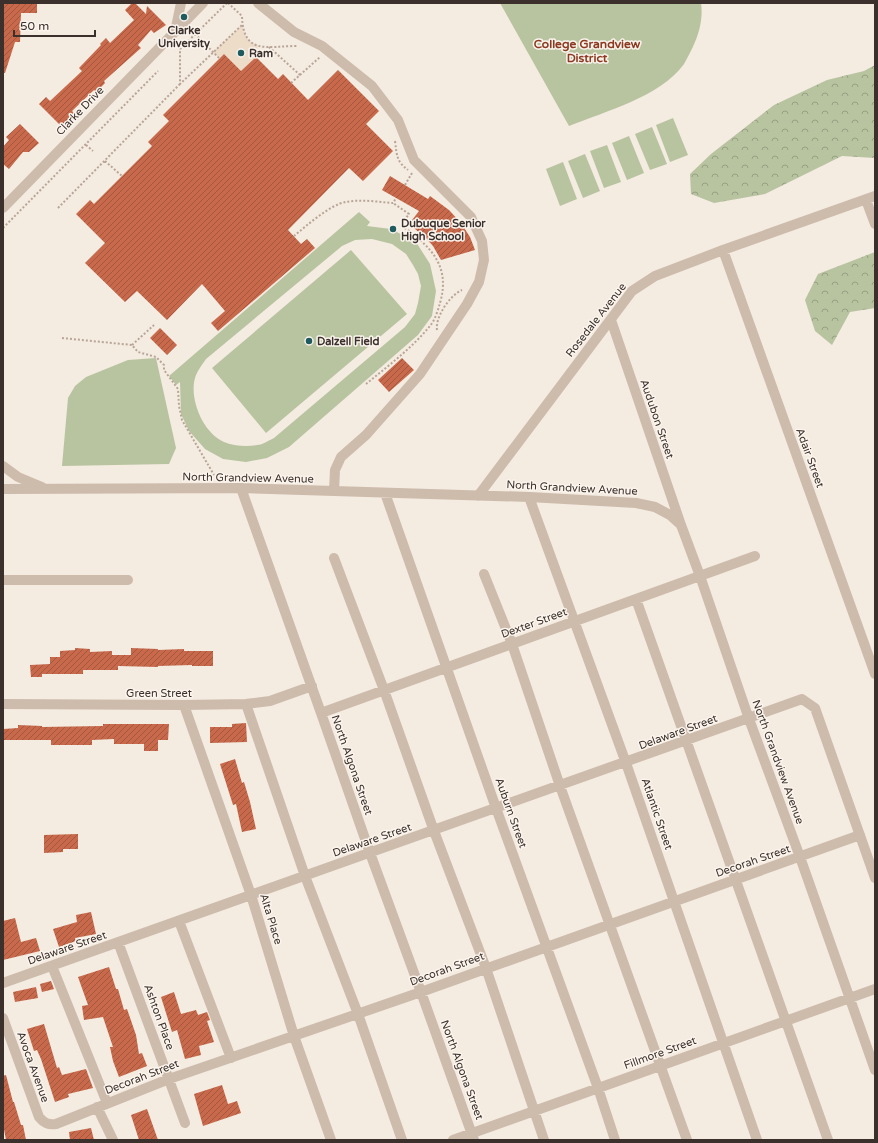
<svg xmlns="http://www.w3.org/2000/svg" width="878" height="1143" font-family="'Varela Round',sans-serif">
<defs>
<pattern id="forest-crowns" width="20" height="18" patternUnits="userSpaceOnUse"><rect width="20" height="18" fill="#b8c4a0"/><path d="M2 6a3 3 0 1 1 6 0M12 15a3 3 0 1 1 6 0" fill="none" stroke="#97a083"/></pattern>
<pattern id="building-hatch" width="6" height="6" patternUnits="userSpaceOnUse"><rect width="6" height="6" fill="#c8694b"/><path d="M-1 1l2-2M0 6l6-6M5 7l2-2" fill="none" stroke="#a4573f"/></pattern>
</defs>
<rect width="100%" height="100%" fill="#f4ebe1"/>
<path fill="url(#forest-crowns)" d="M875,65V158L842,156L765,194L714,203L691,194L690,174L711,154L774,105L827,80L864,71Z
M875,252V308L850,312L832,345L815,331L805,300L818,274Z"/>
<path fill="#b8c4a0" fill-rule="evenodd" d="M500,3H701C703,16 700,30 695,42C692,49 688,57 684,64C660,97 606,111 569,126Z
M673,118L688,155L670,162L656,125Z
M652,127L667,164L650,170L635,134Z
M629,136L644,173L627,180L612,143Z
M607,145L621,182L604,188L590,151Z
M585,154L600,191L583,198L568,161Z
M563,162L577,199L560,206L546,169Z
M359,212L370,222L367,226L391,229L416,242L430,264L436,291L432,316L418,335L289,447L267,458L246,462L223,459L205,449L189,431L181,414L180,382L176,385L169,376ZM372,239L392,244L406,254L413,265L418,274L421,286L418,303L415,314L405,327L274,438C269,440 263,445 257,445C247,447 233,446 224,442C203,433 189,399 195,378C197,371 202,365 206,359L342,246L355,240Z
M351,250L407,314L266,433L212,368Z
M156,358L176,448L169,464L62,466L68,398L75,386L86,377L128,360Z"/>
<path fill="#ecdcc8" d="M242,25L243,30L246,37L251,42L258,45L256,57L241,71L224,54L219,58L213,52Z"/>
<path fill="url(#building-hatch)" d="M3,3H37V13H21L20,42H15L5,73H3Z
M132,3H135L146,14L147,6L166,25L154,33L151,30L138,45L141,48L104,81L105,83L96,92L94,90L72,111L76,115L63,128L39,104L46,97L50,101L82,71L79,68L101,45L100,44L106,38L110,43L134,20L125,10Z
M224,54L241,71L256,57L278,79L283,74L308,100L338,70L379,111L366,124L393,151L363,181L349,168L288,230L301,244L307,239L315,248L218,331L211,323L225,311L202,284L167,320L137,291L125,302L85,263L105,243L76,214L90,200L94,204L152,146L148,142L169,121L163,115Z
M20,124L39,143L29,152H23L9,169L3,164V147L9,140L6,137Z
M390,176L428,199L430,196L449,210L461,223L470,237L475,250L441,260L433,246L426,238L409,224L419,211L382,190Z
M160,328L177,345L167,355L150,338Z
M402,358L414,370L389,392L378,380Z
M75,648L90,649V652L112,651V655H131V648L158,649V650L184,649V651H213V666H192V665L158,666V667L118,666V670H83V674H42V677H31L30,665L50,664V657H60V651L75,650Z
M246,723L247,742L210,743V727H232V724Z
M103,724H169L168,740H158V751H144V744H114V739L92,740V745H51V740H3V729L18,728V725L42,726V727L103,726Z
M235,759L242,783L244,782L250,802L256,829L242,832L236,804L233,805L220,764Z
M78,834V849H63V852L44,853V835Z
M91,912L96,934L75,938L76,941L59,947L53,929L77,922L76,915Z
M15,918L21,942L36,938L40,951L3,960V921Z
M109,967L116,989H118L124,1010L127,1009L136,1035L139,1054L142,1053L147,1066L119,1077L113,1061L110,1047H113L103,1017L84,1020L82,1006L88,1005L78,977Z
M51,981L54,989L42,992L40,984Z
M36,987L38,998L15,1002L13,992Z
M174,992L181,1014L196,1010L198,1015L207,1012L210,1020L207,1021L214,1042L199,1046L201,1055L185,1059L177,1030L172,1032L161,997Z
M44,1024L57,1068L59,1067L62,1075L86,1069L93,1088L68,1094L69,1097L55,1102L41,1059L37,1050L34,1051L27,1029Z
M6,1075L13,1102H14L21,1125H23L26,1140H6L3,1124V1076Z
M222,1085L228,1104L237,1101L241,1113L203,1126L194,1094Z
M147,1109L158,1140H139L131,1115Z
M91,1128L94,1140H70L69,1132Z"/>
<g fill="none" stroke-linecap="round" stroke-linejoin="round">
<path stroke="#b9a596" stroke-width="2" stroke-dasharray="2 2" stroke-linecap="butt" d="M227,3L180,49V84L242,25
M228,3L242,16C243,56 268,46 297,46
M195,34L219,58
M269,47L300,75
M291,83L320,57
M395,141C397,155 396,161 408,170
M86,145L93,151
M105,161L122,176
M405,185L412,173
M58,208L180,84
M3,228L158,71
M294,236C306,226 331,204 346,202C361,199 378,202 393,203L396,198
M437,330C435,317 450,295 462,290
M62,338L132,345L138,352L156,357L164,365V370L178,389L179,406L182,420L214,475
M132,345L154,325
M366,384C388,366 412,348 430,326C435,320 438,310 440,303C451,265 430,246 401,225L409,214L393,203"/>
<path stroke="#cdbbac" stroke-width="10" d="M258,3L294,32L322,46L372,86L398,120L414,160L471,217L482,241L484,260L479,282L467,304L420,374L366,435L341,457L335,470L334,491
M175,32L181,3
M866,200L875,224
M3,208L203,3
M723,250L875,674
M611,320L681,525L700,576L749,719L800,857L875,1070
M3,466L18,477L42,487
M241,488L321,713L370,853L421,992L474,1140
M3,489L241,488L529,497L636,503L655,507L670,515L680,524
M385,493L496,808L598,1088L615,1140
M478,496L632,291L655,276L723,250L875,196
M529,497L626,763L757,1140
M334,558L384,690L434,831L486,968L544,1140
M484,574L512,644L560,786L687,1140
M3,580H128
M636,599L828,1140
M3,704L184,705L246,704L270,701L312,686
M246,704L305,876L358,1014L402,1140
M184,705L251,895L294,1036L331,1140
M321,713L755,556
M179,921L231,1058
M118,942L185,1123
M52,966L107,1103
M3,983L802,699L815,708L875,878
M3,1018L39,1117C44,1123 48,1125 56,1124L169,1079L421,992L860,835
M97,1107L113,1140
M453,1140L875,989"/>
</g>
<g fill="#1f5a5e" stroke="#fbf5ee" stroke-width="1.5">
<circle cx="184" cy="17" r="4"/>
<circle cx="241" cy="53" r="4"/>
<circle cx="393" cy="229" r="4"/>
<circle cx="309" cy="341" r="4"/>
</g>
<g text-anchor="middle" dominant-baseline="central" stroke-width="3" stroke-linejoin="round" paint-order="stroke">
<g font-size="11" font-weight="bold" fill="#3b302b" stroke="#fbf5ee" text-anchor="start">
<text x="184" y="30" text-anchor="middle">Clarke<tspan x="184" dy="13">University</tspan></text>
<text x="249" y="53">Ram</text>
<text x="401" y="223">Dubuque Senior<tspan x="401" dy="13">High School</tspan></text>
<text x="317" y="341">Dalzell Field</text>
</g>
<g font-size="11" fill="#3b302b" stroke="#fbf5ee">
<text transform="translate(80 111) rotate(-46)">Clarke Drive</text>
<text transform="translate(596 320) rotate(-52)">Rosedale Avenue</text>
<text transform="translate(657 419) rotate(71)">Audubon Street</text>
<text transform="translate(810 458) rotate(70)">Adair Street</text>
<text transform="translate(248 478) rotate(1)">North Grandview Avenue</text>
<text transform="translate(572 488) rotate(3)">North Grandview Avenue</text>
<text transform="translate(534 623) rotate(-20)">Dexter Street</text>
<text x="159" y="693">Green Street</text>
<text transform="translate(678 732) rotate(-20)">Delaware Street</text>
<text transform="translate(778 762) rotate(70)">North Grandview Avenue</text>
<text transform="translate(352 765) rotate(71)">North Algona Street</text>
<text transform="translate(511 813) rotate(70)">Auburn Street</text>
<text transform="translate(657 814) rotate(71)">Atlantic Street</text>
<text transform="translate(372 840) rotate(-19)">Delaware Street</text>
<text transform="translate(753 861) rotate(-19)">Decorah Street</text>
<text transform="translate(271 919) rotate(73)">Alta Place</text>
<text transform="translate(67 948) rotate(-19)">Delaware Street</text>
<text transform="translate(447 969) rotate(-20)">Decorah Street</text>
<text transform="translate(159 1017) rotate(70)">Ashton Place</text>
<text transform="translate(660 1053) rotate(-20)">Fillmore Street</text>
<text transform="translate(33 1067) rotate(70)">Avoca Avenue</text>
<text transform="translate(462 1070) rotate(70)">North Algona Street</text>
<text transform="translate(142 1077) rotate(-21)">Decorah Street</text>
</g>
<g font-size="12" font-weight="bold" fill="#8c3b22" stroke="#fbf5ee">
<text x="587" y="44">College Grandview<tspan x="587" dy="14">District</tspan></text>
</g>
</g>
<rect width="878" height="1143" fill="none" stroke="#3b302b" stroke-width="8"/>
<path d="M14 30v6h81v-6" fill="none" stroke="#3b302b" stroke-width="2"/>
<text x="20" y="30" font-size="12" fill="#3b302b" stroke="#fbf5ee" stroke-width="3" paint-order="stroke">50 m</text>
</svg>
